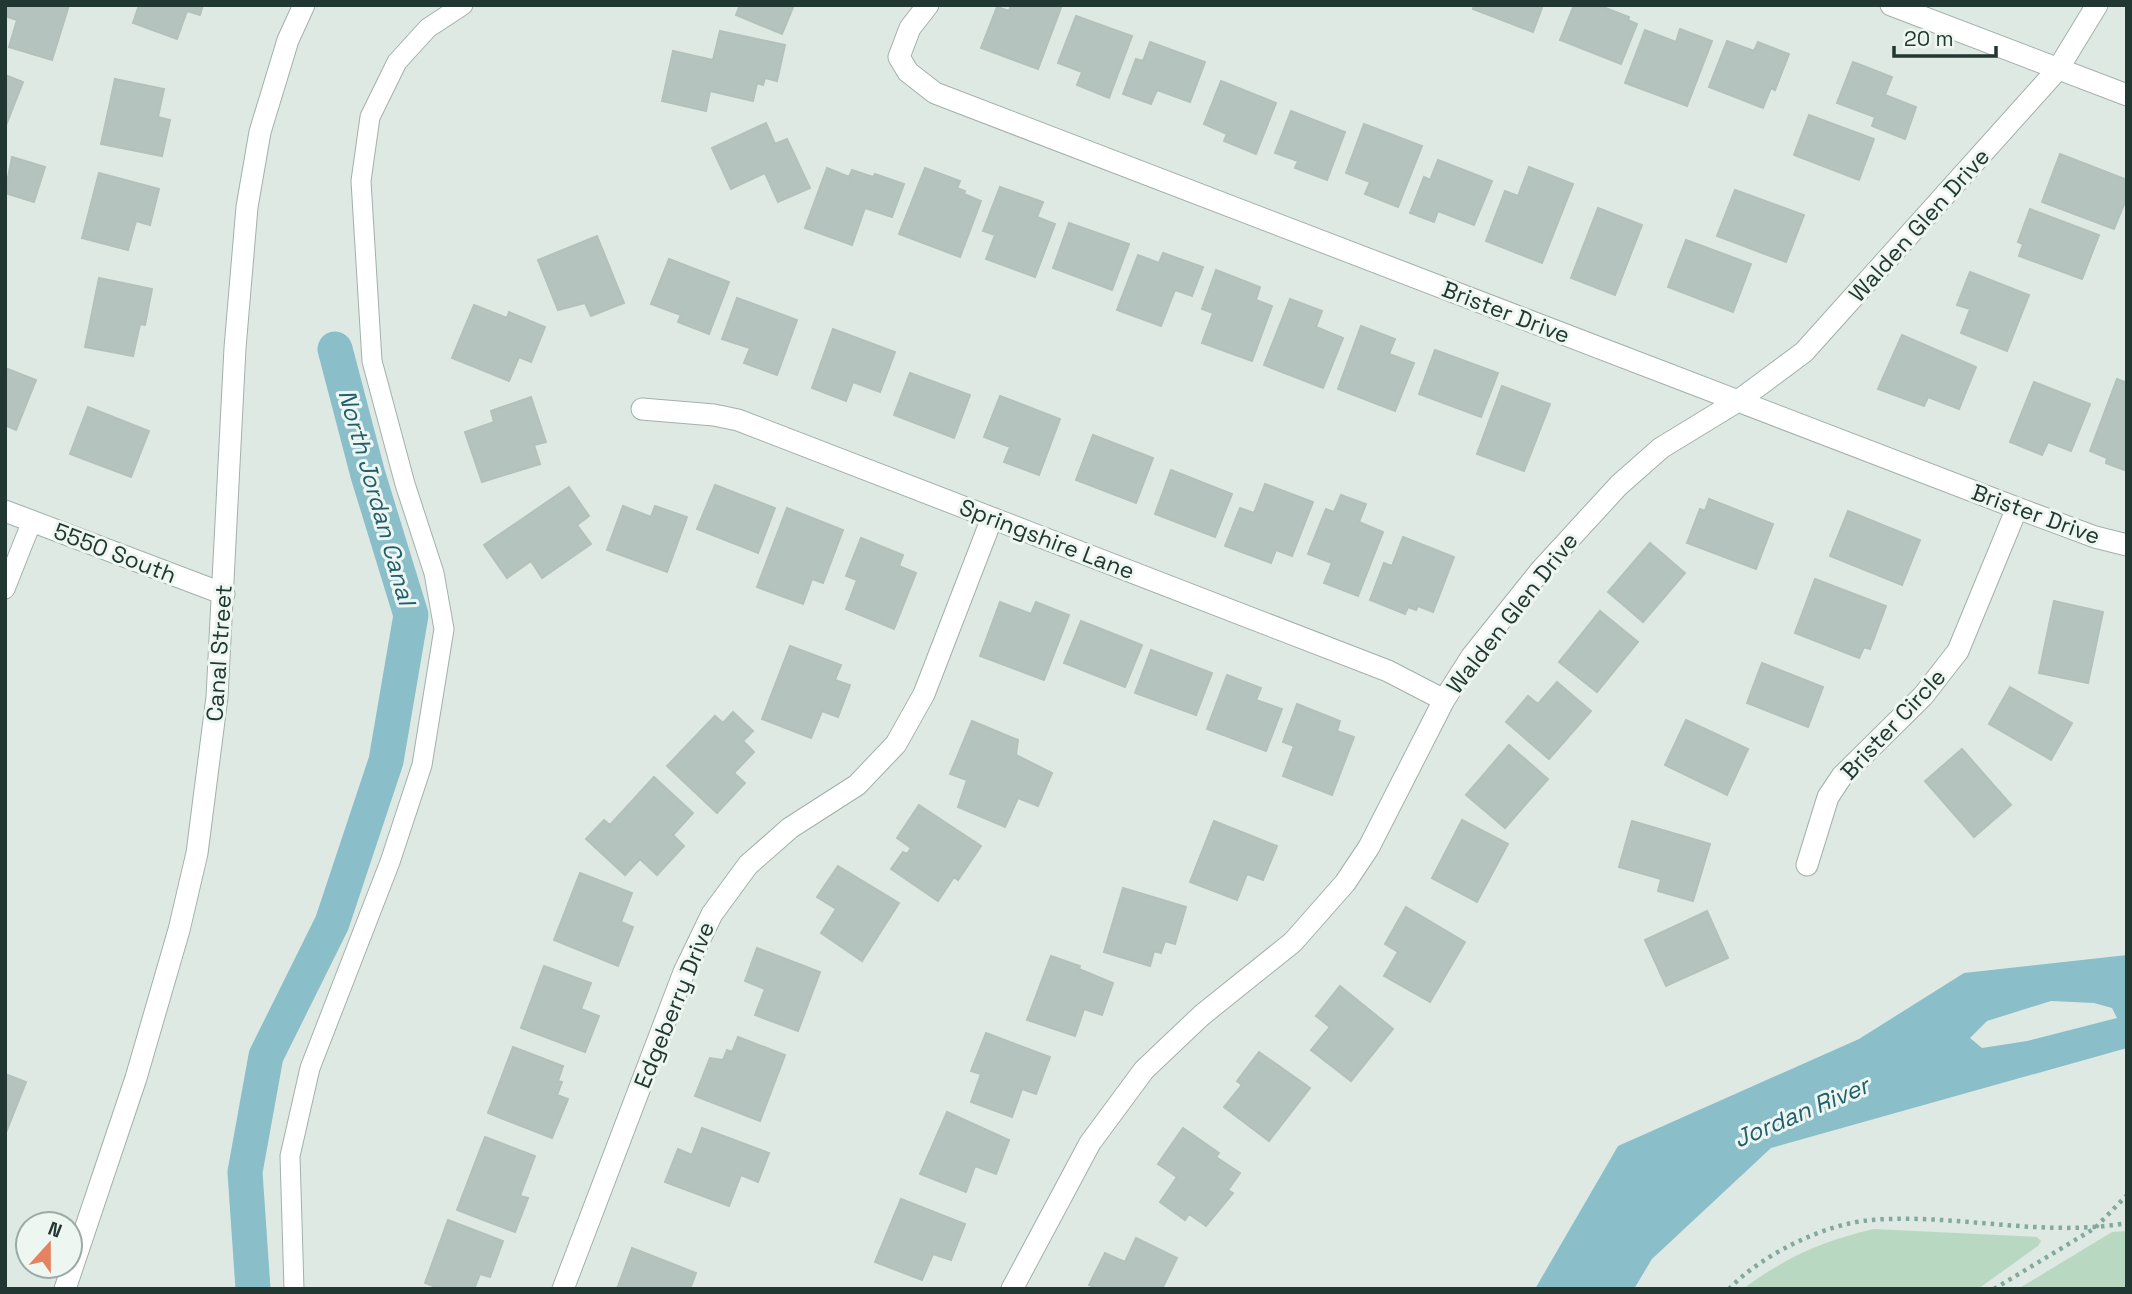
<svg xmlns="http://www.w3.org/2000/svg" width="2132" height="1294" font-family="'Space Grotesk',sans-serif">
<rect width="100%" height="100%" fill="#dfe9e4"/>
<path fill="#b9d8c2" d="M1874,1229L2037,1237L2041,1241L2038,1246L1978,1289H1743C1786,1257 1822,1241 1874,1229Z
M2127,1231V1289H2018L2112,1232Z"/>
<path fill="#8abfca" fill-rule="evenodd" d="M2127,955V1048L1771,1148L1652,1259L1634,1289H1535L1618,1146L1859,1039L1964,973ZM2051,1001L2094,1003L2112,1008L2117,1018L2027,1041L1982,1048L1970,1038L1987,1021Z"/>
<g fill="none" stroke-linecap="round" stroke-linejoin="round">
<path stroke="#8abfca" stroke-width="35" d="M253,1289L245,1172L266,1056L332,923L386,761L411,615L368,475L335,349"/>
</g>
<path fill="#b4c3bd" stroke="#b2c1bb" stroke-width="2" d="M5,5H69L52,60L9,47L17,20L5,16Z
M139,5H203L200,15L187,11L177,39L133,23Z
M740,5H794L782,34L736,15Z
M1011,5H1062L1038,69L981,48L997,7L1009,11Z
M1474,5H1543L1533,32L1473,9Z
M1574,5H1598L1629,17L1628,20L1637,24L1621,64L1560,40Z
M1076,16L1132,36L1109,98L1077,85L1082,72L1058,63Z
M1680,29L1712,41L1687,106L1625,83L1645,30L1676,42Z
M720,31L785,45L777,81L765,78L763,85L757,83L753,101L710,91L706,111L662,101L673,51L713,60Z
M1727,41L1754,51L1758,42L1789,54L1775,90L1771,88L1763,108L1709,87Z
M1150,42L1205,62L1190,102L1157,90L1151,104L1123,94L1136,59L1143,61Z
M1853,62L1892,77L1885,95L1916,107L1905,139L1872,126L1875,117L1837,103Z
M5,75L23,82L5,128Z
M115,79L164,89L158,117L170,120L162,156L101,144Z
M1221,81L1276,103L1256,154L1224,141L1227,134L1204,124Z
M1291,111L1345,132L1327,180L1295,168L1298,161L1275,153Z
M1809,115L1874,139L1859,180L1794,155Z
M766,123L775,144L787,139L810,188L778,202L765,173L731,189L712,148Z
M1364,124L1422,146L1398,207L1365,194L1370,182L1346,173Z
M2060,154L2127,180V197L2114,229L2042,202Z
M12,157L45,167L34,202L5,193Z
M1438,160L1492,181L1474,225L1438,211L1434,222L1410,213L1424,177L1430,180Z
M1529,167L1573,184L1542,263L1486,241L1505,191L1518,196Z
M827,168L849,177L852,170L873,177L875,174L904,184L892,217L865,208L852,245L805,228Z
M925,168L960,181L957,188L965,191L964,194L981,201L960,257L899,234Z
M99,173L159,189L150,225L136,221L128,250L82,238Z
M1000,187L1043,202L1037,217L1055,224L1035,277L986,259L995,235L983,231Z
M1735,190L1804,215L1786,262L1717,236Z
M1598,208L1642,225L1615,295L1571,278Z
M2030,209L2099,235L2082,279L2019,256L2023,244L2018,242Z
M1069,223L1129,244L1112,290L1053,268Z
M597,236L624,303L591,316L585,303L558,310L538,260Z
M1686,240L1751,264L1733,312L1668,287Z
M1163,253L1203,267L1192,296L1175,290L1161,326L1117,310L1138,255L1159,263Z
M669,259L729,282L709,334L678,322L681,315L651,304Z
M1216,270L1260,287L1256,300L1272,306L1252,361L1202,343L1213,313L1202,309Z
M1970,272L2029,295L2007,351L1961,333L1970,309L1957,305Z
M99,278L152,289L145,325L140,324L133,356L85,347Z
M737,298L797,320L777,375L744,363L750,348L722,339Z
M1290,299L1322,311L1316,327L1343,338L1323,388L1264,365Z
M474,305L507,318L509,312L545,327L531,362L519,357L509,381L452,358Z
M1361,326L1395,339L1389,354L1414,363L1395,411L1338,389Z
M833,329L895,352L880,392L853,382L846,401L812,388Z
M1902,335L1976,367L1959,409L1928,397L1924,406L1878,389Z
M1435,350L1498,373L1481,417L1419,394Z
M5,368L36,380L16,430L5,425Z
M910,373L970,395L954,438L894,415Z
M2117,379L2127,383V471L2106,463L2107,458L2090,451Z
M2034,382L2090,404L2071,451L2048,442L2042,455L2010,442Z
M1502,386L1550,404L1524,471L1477,454Z
M1000,396L1060,419L1039,475L1004,462L1010,447L984,437Z
M531,397L546,442L534,445L540,464L482,482L465,432L494,422L491,411Z
M88,407L149,431L131,477L70,454Z
M1093,435L1153,458L1136,503L1076,480Z
M1171,470L1232,494L1215,537L1155,514Z
M1265,484L1313,502L1292,556L1276,550L1271,563L1225,546L1240,508L1254,513Z
M715,485L775,508L758,553L697,529Z
M569,487L589,516L577,525L591,544L542,578L531,561L507,578L484,545Z
M1341,495L1366,504L1359,522L1383,532L1358,596L1324,583L1332,563L1308,554L1326,509L1334,512Z
M1709,499L1773,524L1756,569L1687,543L1700,509L1705,511Z
M623,506L651,517L655,506L687,517L667,572L607,550Z
M787,508L843,530L823,583L812,579L803,604L757,587Z
M1848,511L1920,540L1902,585L1830,556Z
M1403,537L1454,557L1433,612L1418,606L1416,610L1408,607L1405,614L1370,600L1384,563L1392,566Z
M861,538L903,555L899,566L916,573L894,629L846,609L857,580L846,576Z
M1650,543L1685,573L1643,622L1608,592Z
M1815,579L1886,606L1870,649L1864,647L1859,658L1795,633Z
M2054,601L2103,612L2088,683L2039,673Z
M1000,602L1031,614L1036,602L1069,615L1044,680L980,656Z
M1600,611L1638,642L1597,692L1559,662Z
M1081,621L1142,645L1125,687L1064,663Z
M790,646L841,665L835,680L850,685L838,717L822,711L811,738L762,719Z
M1151,650L1212,673L1196,715L1135,693Z
M1762,663L1823,687L1808,727L1747,703Z
M1227,675L1261,688L1256,700L1282,709L1266,751L1207,729Z
M1557,682L1591,711L1549,759L1506,722L1528,696L1538,704Z
M2010,687L2072,723L2051,760L1989,724Z
M1297,704L1340,721L1337,731L1354,737L1332,795L1283,776L1294,746L1283,742Z
M733,712L753,731L743,741L754,752L734,773L745,783L717,813L667,766L715,716L723,723Z
M1686,720L1748,749L1727,795L1665,765Z
M972,721L1018,740L1016,755L1052,773L1038,806L1018,798L1005,827L958,807L967,780L950,774Z
M1509,745L1548,779L1505,828L1466,795Z
M1962,749L2011,805L1974,837L1925,781Z
M654,777L693,813L673,835L684,846L657,875L640,859L625,875L586,839L604,820L610,825Z
M919,805L981,846L958,880L954,877L938,901L891,869L903,852L907,854L911,848L897,838Z
M1462,820L1508,844L1477,902L1432,878Z
M1214,821L1277,846L1263,880L1247,874L1237,900L1190,882Z
M1632,821L1710,844L1693,901L1658,891L1661,879L1619,867Z
M838,866L899,903L862,961L821,933L836,909L817,897Z
M580,873L632,893L621,922L633,927L618,966L554,940Z
M1123,888L1186,907L1175,944L1165,941L1161,953L1154,951L1150,966L1104,952Z
M1406,907L1465,942L1430,1002L1384,976L1398,952L1385,944Z
M1707,911L1728,958L1666,986L1645,940Z
M757,948L820,972L798,1031L755,1015L765,989L745,981Z
M1051,956L1080,966L1079,969L1113,983L1102,1015L1084,1009L1075,1036L1027,1020Z
M544,966L591,983L581,1009L599,1016L585,1052L521,1028Z
M1340,986L1393,1029L1351,1081L1311,1050L1330,1027L1316,1016Z
M986,1033L1050,1057L1036,1094L1022,1089L1012,1117L971,1102L981,1074L971,1071Z
M738,1037L785,1055L760,1121L695,1096L710,1058L723,1060L727,1050L732,1052Z
M513,1047L563,1066L558,1081L562,1082L557,1095L568,1099L552,1138L488,1113Z
M1259,1052L1310,1088L1269,1141L1224,1107L1242,1085L1237,1081Z
M5,1074L26,1082L5,1135Z
M947,1112L1009,1140L996,1174L975,1166L966,1192L920,1174Z
M702,1128L769,1153L758,1182L741,1175L729,1206L665,1182L678,1149L692,1155Z
M1183,1128L1219,1153L1216,1157L1240,1173L1228,1190L1233,1193L1206,1226L1189,1214L1185,1220L1160,1202L1177,1177L1158,1164Z
M485,1137L535,1156L520,1196L528,1198L515,1232L457,1210Z
M901,1199L965,1224L951,1260L933,1254L922,1280L875,1262Z
M448,1220L503,1241L490,1277L480,1274L474,1289H441L425,1283Z
M1136,1238L1177,1258L1162,1289H1097L1089,1285L1105,1253L1125,1262Z
M632,1248L696,1273L690,1289H617Z"/>
<g fill="none" stroke-linecap="round" stroke-linejoin="round">
<defs>
<path id="service" d="M5,589L32,521
M294,1289L290,1156L310,1068L390,862L422,765L444,629L434,573L405,484L372,361L361,181L370,117L397,62L428,28L463,5"/>
<path id="minor" d="M928,5L910,28L899,57L908,72L935,93L2017,508L2095,537L2127,545
M1891,5L2127,95
M642,409L714,415L738,420L1388,671L1444,700
M5,511L224,594
M1807,865L1828,797L1842,776L1923,696L1958,651L2017,508
M563,1289L684,972L712,914L748,865L790,828L857,785L896,744L924,694L992,518
M1012,1289L1090,1143L1144,1070L1202,1015L1293,942L1345,883L1369,847L1444,700L1472,656L1541,570L1619,485L1661,448L1738,401L1804,352L2058,69L2097,5"/>
<path id="tertiary" d="M65,1289L136,1078L179,930L197,853L217,697L235,348L247,207L260,132L288,40L304,5"/>
</defs>
<use href="#service" stroke="#a2b0ab" stroke-width="21"/>
<use href="#minor" stroke="#a2b0ab" stroke-width="23"/>
<use href="#tertiary" stroke="#a2b0ab" stroke-width="23"/>
<path stroke="#82a99d" stroke-width="4.5" stroke-dasharray="3.5 5" stroke-linecap="butt" d="M1729,1289C1761,1255 1824,1224 1871,1220C1957,1213 2041,1238 2127,1223
M1994,1289L2095,1228L2127,1195"/>
<use href="#service" stroke="#fff" stroke-width="19"/>
<use href="#minor" stroke="#fff" stroke-width="21"/>
<use href="#tertiary" stroke="#fff" stroke-width="21"/>
</g>
<g text-anchor="middle" dominant-baseline="central" stroke-width="6" stroke-linejoin="round" paint-order="stroke">
<g font-size="23" fill="#213731" stroke="#eef6f2">
<text transform="translate(1919 225) rotate(-48)">Walden Glen Drive</text>
<text transform="translate(1506 312) rotate(21)">Brister Drive</text>
<text transform="translate(2036 514) rotate(20)">Brister Drive</text>
<text transform="translate(1047 539) rotate(21)">Springshire Lane</text>
<text transform="translate(115 553) rotate(21)">5550 South</text>
<text transform="translate(1512 613) rotate(-52)">Walden Glen Drive</text>
<text transform="translate(219 653) rotate(-86)">Canal Street</text>
<text transform="translate(1893 724) rotate(-47)">Brister Circle</text>
<text transform="translate(674 1005) rotate(-68)">Edgeberry Drive</text>
</g>
<g font-size="24" font-style="italic" fill="#215f6d" stroke="#eef6f2">
<text transform="translate(377 497) rotate(74)">North Jordan Canal</text>
<text transform="translate(1801 1112) rotate(-23)">Jordan River</text>
</g>
</g>
<rect width="2132" height="1294" fill="none" stroke="#213731" stroke-width="14"/>
<g transform="translate(49 1245) rotate(21)"><circle r="33" fill="#eef6f2" stroke="#9caaa5" stroke-width="2"/>
<path d="M0-5L12 26L0 18L-12 26Z" fill="#e58260"/>
<text y="-10" font-size="19" font-weight="bold" text-anchor="middle" fill="#213731">N</text>
</g>
<path d="M1894 46v10h102v-10" fill="none" stroke="#213731" stroke-width="3.5"/>
<text x="1904" y="46" font-size="21" fill="#213731" stroke="#eef6f2" stroke-width="5" paint-order="stroke">20 m</text>
</svg>
